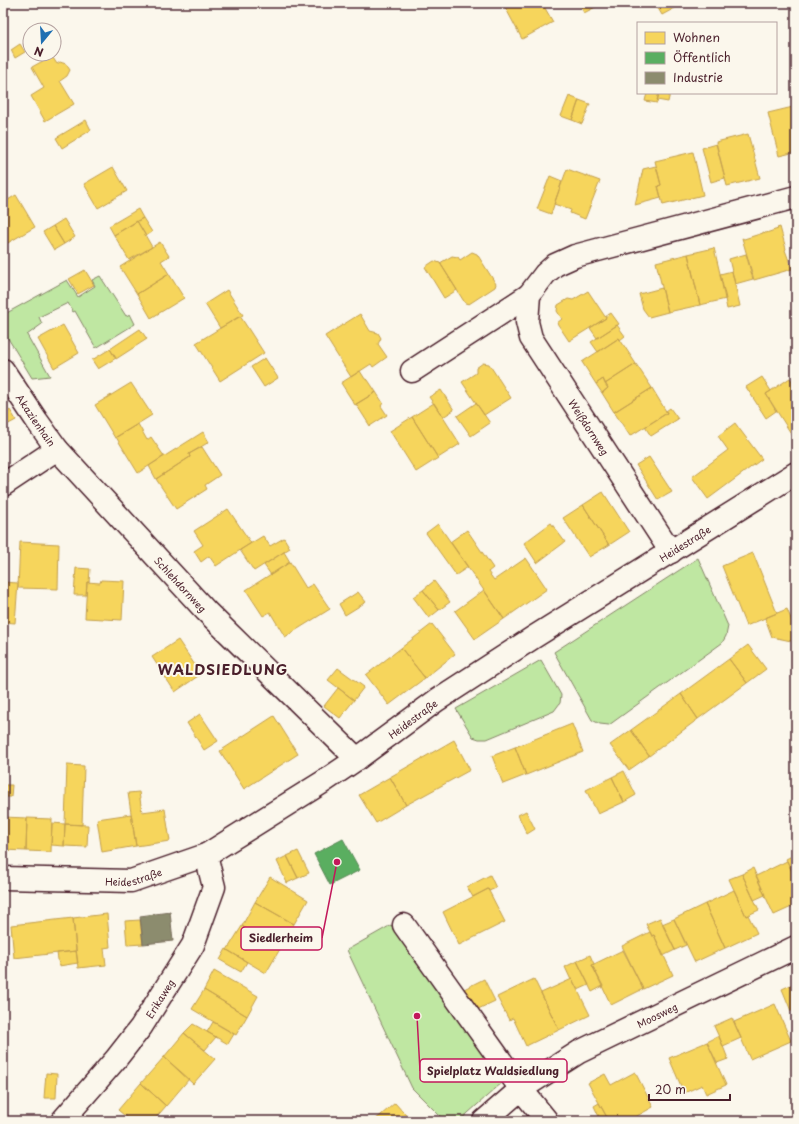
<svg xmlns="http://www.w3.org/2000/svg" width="799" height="1124" font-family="'Playpen Sans',sans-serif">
<rect width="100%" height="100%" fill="#fbf7ec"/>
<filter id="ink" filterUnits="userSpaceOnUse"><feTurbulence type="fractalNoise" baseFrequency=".025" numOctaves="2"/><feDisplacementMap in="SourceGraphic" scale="8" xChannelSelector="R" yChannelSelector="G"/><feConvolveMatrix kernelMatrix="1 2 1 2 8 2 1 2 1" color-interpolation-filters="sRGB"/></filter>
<g filter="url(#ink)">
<path fill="#bfe7a2" stroke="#848366" d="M100,276L126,316L130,314L135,324L96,348L75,311L73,312L68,303L39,317L42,324L27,335L50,376L32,378L3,330V315L67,280L78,297L95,286L92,280Z
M698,558L728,626L726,636L722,643L609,725L600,724L592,720L554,652Z
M541,660L561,695L560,703L554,711L487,739H479L473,737L456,709Z
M391,925L504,1081L459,1121H445L412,1088L347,950Z"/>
<path fill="#f6d55c" stroke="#c29e4d" d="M507,3H542L553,22L522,39L504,5Z
M579,3H603L584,13Z
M655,3H684L662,15Z
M20,44L25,52L15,58L11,50Z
M48,58H53L57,64L60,62L66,64L70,70L67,76L60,81L74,104L45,121L31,96L44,88L32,67Z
M647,93H659L657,103L645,101Z
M659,93H670L668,102L657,100Z
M569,96L579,100L572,120L561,116Z
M579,100L590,104L582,124L572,120Z
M793,107L796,116V152L779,156L768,113Z
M86,120L91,130L62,148L56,138Z
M748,134L760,178L727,186L716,142Z
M716,144L725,178L711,182L702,148Z
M693,152L703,195L663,205L658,186L661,185L655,161Z
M656,166L661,185L658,186L661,198L635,205L643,169Z
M113,167L127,191L98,208L84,184Z
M567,169L600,181L585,219L570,213L571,210L554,204Z
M550,176L562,181L551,214L537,209Z
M16,195L35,227L6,244L3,240V203Z
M138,209L143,218L114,235L109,226Z
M143,218L152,232L146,236L137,221Z
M64,219L75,237L64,244L53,226Z
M137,221L152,247L129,260L114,235Z
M53,226L64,244L54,250L43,232Z
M780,227L786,249L785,250L792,269L754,280L742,238L744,239L763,233V232L766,233L778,229L777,228Z
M160,242L169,256L161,261L169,274L137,294L120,267Z
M714,248L726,299L700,305L688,254Z
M472,252L477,254L496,284L495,287L469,304L465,303L440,263L452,256L458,257L460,260Z
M688,254L700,305L668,312L656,262Z
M746,254L753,279L735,284L729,259Z
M434,261L440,263L457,290L444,298L425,267Z
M85,270L94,285L78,294L69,279Z
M732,271L740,306L727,309L720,274Z
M169,274L184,298L151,318L137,294Z
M662,288L668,312L649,317L643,309L639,294Z
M227,290L243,315L220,328L205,304Z
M588,291L606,318L569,341L557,323L562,319L557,311L558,305L568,299L573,300Z
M611,313L619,324L597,338L590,328L606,318L605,317Z
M360,314L370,331L378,333L381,338L378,344L387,357L373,367L371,364L351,377L325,336Z
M240,316L264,353L220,381L196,343Z
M63,325L79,353L54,368L38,339Z
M617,325L625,336L620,340L619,338L598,352L591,342Z
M140,329L147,339L116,359L110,349Z
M619,338L636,364L605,384L603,379L596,384L582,362Z
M110,349L116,358L98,369L92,360Z
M265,358L278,378L264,387L251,367Z
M483,363L489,364L511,398L484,415L462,382L476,373V368Z
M636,364L652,388L614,412L602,393L608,388L605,384Z
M360,371L365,379L368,380L376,392L355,405L341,383Z
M762,377L771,391L766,394L776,411L766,418L746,387Z
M790,378L796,387V432L792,435L766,394Z
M603,379L608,388L602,393L596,384Z
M131,383L152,415L115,438L95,405Z
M652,388L667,413L630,436L614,412Z
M441,390L454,410L443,417L429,397Z
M376,392L383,403L381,406L387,415L370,426L356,404Z
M434,403L460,444L438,458L412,417Z
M476,403L490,423L471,436L457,416Z
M670,408L678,419L651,436L645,427L667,413L666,411Z
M10,410L16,420L3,427V415Z
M412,417L438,458L416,472L390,431Z
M735,423L762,459L708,499L692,477L728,450L718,436Z
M138,424L147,440L151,437L164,456L138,473L116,437Z
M203,432L209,442L189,454L190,457L156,479L149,466Z
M202,447L220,475L205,485L207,489L176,509L156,479L190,457L189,454Z
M649,457L672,492L658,500L636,465Z
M603,492L629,532L609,545L583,505Z
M583,505L609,545L589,557L563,518Z
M228,509L251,543L216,566L209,556L201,562L194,551L203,545L194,531Z
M551,523L565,542L537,563L524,543Z
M438,524L468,567L456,575L426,533Z
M467,530L493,568L488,572L494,580L526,558L547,589L504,619L450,542Z
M263,536L270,546L284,538L290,548L254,571L240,550Z
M20,542L59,544L58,589L18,588Z
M284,552L290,562L271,575L264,565Z
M753,553L777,613L746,626L722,566Z
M290,562L306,588L313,584L330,609L285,637L270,612L263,616L246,590Z
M76,568L90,569L89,583L87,582L86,595H74Z
M101,580L124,581L122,620L85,618L87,582L100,583Z
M434,581L450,602L439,610L423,590Z
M3,582L18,583L15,623L3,622Z
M423,590L439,610L429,618L413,597Z
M484,590L504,619L475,639L455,611Z
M358,592L366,602L345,615L339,604Z
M787,609L796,631V642L772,637L765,618Z
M432,624L455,654L425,678L401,648Z
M178,640L201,674L175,692L152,657Z
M748,645L766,669L747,683L729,659Z
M401,648L425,678L389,705L366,675Z
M729,659L747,683L698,719L681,694Z
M338,668L364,687L354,700L328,680Z
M338,688L354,700L340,718L324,706Z
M681,694L698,719L649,756L631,730Z
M200,714L218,741L204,750L187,723Z
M274,716L298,754L244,789L220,751Z
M572,724L583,752L526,775L515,747Z
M631,730L649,756L629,770L610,745Z
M454,740L470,770L406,805L390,777Z
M515,747L526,775L503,784L492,756Z
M67,765L84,766L82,825L65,824Z
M624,771L636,795L624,802L612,777Z
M390,777L406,805L376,823L359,795Z
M612,777L624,802L598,814L586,790Z
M3,785H12L11,797H3Z
M139,792L142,812L165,809L170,841L136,846L128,793Z
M526,811L535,829L527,834L518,815Z
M131,814L136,846L102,852L97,819Z
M3,817L27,818L26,851L3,850Z
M27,818L52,819L51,852L26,851Z
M52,823L65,824L64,846L51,845Z
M65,824L88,825L87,847L64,846Z
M298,851L309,873L298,878L287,856Z
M796,854V880L786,859Z
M287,856L298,878L287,883L277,861Z
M787,861L796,880V905L774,915L756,876Z
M753,868L765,895L754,900L742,874Z
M742,874L759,910L746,916L729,879Z
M490,875L496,888L489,891L488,889L473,897L467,887Z
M270,877L308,900L294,924L255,902Z
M488,889L505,922L459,945L443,912Z
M734,890L746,916L748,915L757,933L725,948L705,904Z
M255,902L294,924L280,949L242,926Z
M705,904L725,948L695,962L674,919Z
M107,914L110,947L104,948L106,965L78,968L73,918Z
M73,918L76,951L14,958L11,925Z
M660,918L675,950L663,956L654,935L652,936L646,924Z
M674,919L686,945L675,950L662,924Z
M140,920L143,944L127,945L125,921Z
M242,926L280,949L266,973L227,950Z
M650,932L652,936L654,935L673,975L643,989L622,946Z
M226,949L247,962L241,972L220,960Z
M623,950L643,989L611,1005L592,965Z
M76,951L78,963L59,966L57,953Z
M590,955L594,964L592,965L603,986L592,992L577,961Z
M577,961L589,985L578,990L572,979L571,980L565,967Z
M214,971L258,996L247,1016L204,990Z
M484,979L495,1001L476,1010L462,990Z
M534,979L559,1030L526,1046L513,1018L509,1020L497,997Z
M572,979L590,1015L559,1030L541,993Z
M793,984L796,990V1009L791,1011L782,989Z
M204,990L247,1016L236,1035L192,1009Z
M775,1004L791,1041L750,1059L734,1022Z
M732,1018L741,1038L723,1046L714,1026Z
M213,1022L234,1034L228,1044L207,1032Z
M193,1024L216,1037L205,1050L184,1033Z
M184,1033L215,1059L193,1084L164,1057Z
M719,1036L728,1059L717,1063L707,1042Z
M707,1042L726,1085L706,1094L702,1085L684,1093L669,1058Z
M164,1057L189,1079L166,1106L141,1083Z
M635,1072L653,1107L628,1121H609L588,1083L605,1074L611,1085Z
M46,1073L57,1074L56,1098H44Z
M141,1083L166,1106L153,1121H131L118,1110Z
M395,1103L411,1121H374Z
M599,1103L609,1121H601L594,1106Z"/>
<path fill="#5aae61" stroke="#558351" d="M343,839L360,870L330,885L314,854Z"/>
<path fill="#8c8c6e" stroke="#786b5a" d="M170,912L173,941L143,944L140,916Z"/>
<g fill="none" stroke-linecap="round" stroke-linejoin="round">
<defs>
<g id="minor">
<path id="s1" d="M3,370L37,421L57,449L206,611L357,759"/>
<path d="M412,371L529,295"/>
<path d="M3,485L57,449"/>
<path d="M671,552L531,338L527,322L529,295L545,274L555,265L575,256L796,197"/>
<path id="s2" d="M3,878L131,881L206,855L323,782L357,759L437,700L534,637L796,473"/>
<path d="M404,925L521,1089L547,1121"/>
<path id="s3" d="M62,1121L116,1059L141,1027L193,945L214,887L206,855"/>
<path id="s4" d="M484,1121L521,1089L579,1052L796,947"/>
</g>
</defs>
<use href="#minor" stroke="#4a1f2b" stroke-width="25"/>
<use href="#minor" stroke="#fbf7ec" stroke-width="22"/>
</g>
</g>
<g text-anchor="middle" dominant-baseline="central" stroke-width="4" stroke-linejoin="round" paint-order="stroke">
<g font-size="10" fill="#4a1f2b" stroke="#fbf7ec">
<text stroke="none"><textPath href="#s1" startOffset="60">Akazienhain</textPath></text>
<text transform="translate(589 427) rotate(57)">Weißdornweg</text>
<text stroke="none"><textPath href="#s2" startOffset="779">Heidestraße</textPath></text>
<text stroke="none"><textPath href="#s1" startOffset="279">Schlehdornweg</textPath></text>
<text stroke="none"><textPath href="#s2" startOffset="455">Heidestraße</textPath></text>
<text stroke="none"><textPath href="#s2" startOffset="131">Heidestraße</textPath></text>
<text stroke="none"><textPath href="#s3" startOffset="157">Erikaweg</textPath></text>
<text stroke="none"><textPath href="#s4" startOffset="204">Moosweg</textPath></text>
</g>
<g font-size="14" font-weight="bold" letter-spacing="1" fill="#4a1f2b" stroke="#fbf7ec">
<text x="223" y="669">WALDSIEDLUNG</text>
</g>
</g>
<path fill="none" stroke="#c2185b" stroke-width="1.5" d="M337 862L322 938M417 1016L420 1071"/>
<g fill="#c2185b" stroke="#fbf7ec" stroke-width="1.5">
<circle cx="337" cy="862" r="4"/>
<circle cx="417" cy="1016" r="4"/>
</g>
<g fill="#fbf7ec" stroke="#c2185b" stroke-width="1.5">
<rect x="241" y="927" width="81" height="23" rx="4"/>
<rect x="420" y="1059" width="147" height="23" rx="4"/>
</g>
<g font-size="11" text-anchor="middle" font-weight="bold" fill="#4a1f2b">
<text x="281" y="942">Siedlerheim</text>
<text x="493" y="1075">Spielplatz Waldsiedlung</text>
</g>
<rect width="799" height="1124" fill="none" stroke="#fbf7ec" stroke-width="16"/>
<rect x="8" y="8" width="783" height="1108" fill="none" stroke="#4a1f2b" stroke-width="1.5" filter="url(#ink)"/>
<rect x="637" y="22" width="140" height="72" fill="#fbf7ec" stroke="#b4a19f"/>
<rect x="645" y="32" width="20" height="12" fill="#f6d55c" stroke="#b4a19f"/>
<text x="673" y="42" font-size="12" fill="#4a1f2b">Wohnen</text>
<rect x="645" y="52" width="20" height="12" fill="#5aae61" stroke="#b4a19f"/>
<text x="673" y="62" font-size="12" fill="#4a1f2b">Öffentlich</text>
<rect x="645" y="72" width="20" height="12" fill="#8c8c6e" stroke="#b4a19f"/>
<text x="673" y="82" font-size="12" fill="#4a1f2b">Industrie</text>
<g transform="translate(42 42) rotate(198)"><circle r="19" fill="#fbf7ec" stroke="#b4a19f"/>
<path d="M0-3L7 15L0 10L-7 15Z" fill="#1f6fb2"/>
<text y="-6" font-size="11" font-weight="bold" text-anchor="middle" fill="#4a1f2b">N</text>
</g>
<path d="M649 1094v6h81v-6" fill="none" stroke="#4a1f2b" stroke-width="2"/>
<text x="655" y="1094" font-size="12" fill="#4a1f2b" stroke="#fbf7ec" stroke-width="3" paint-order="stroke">20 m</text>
</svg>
